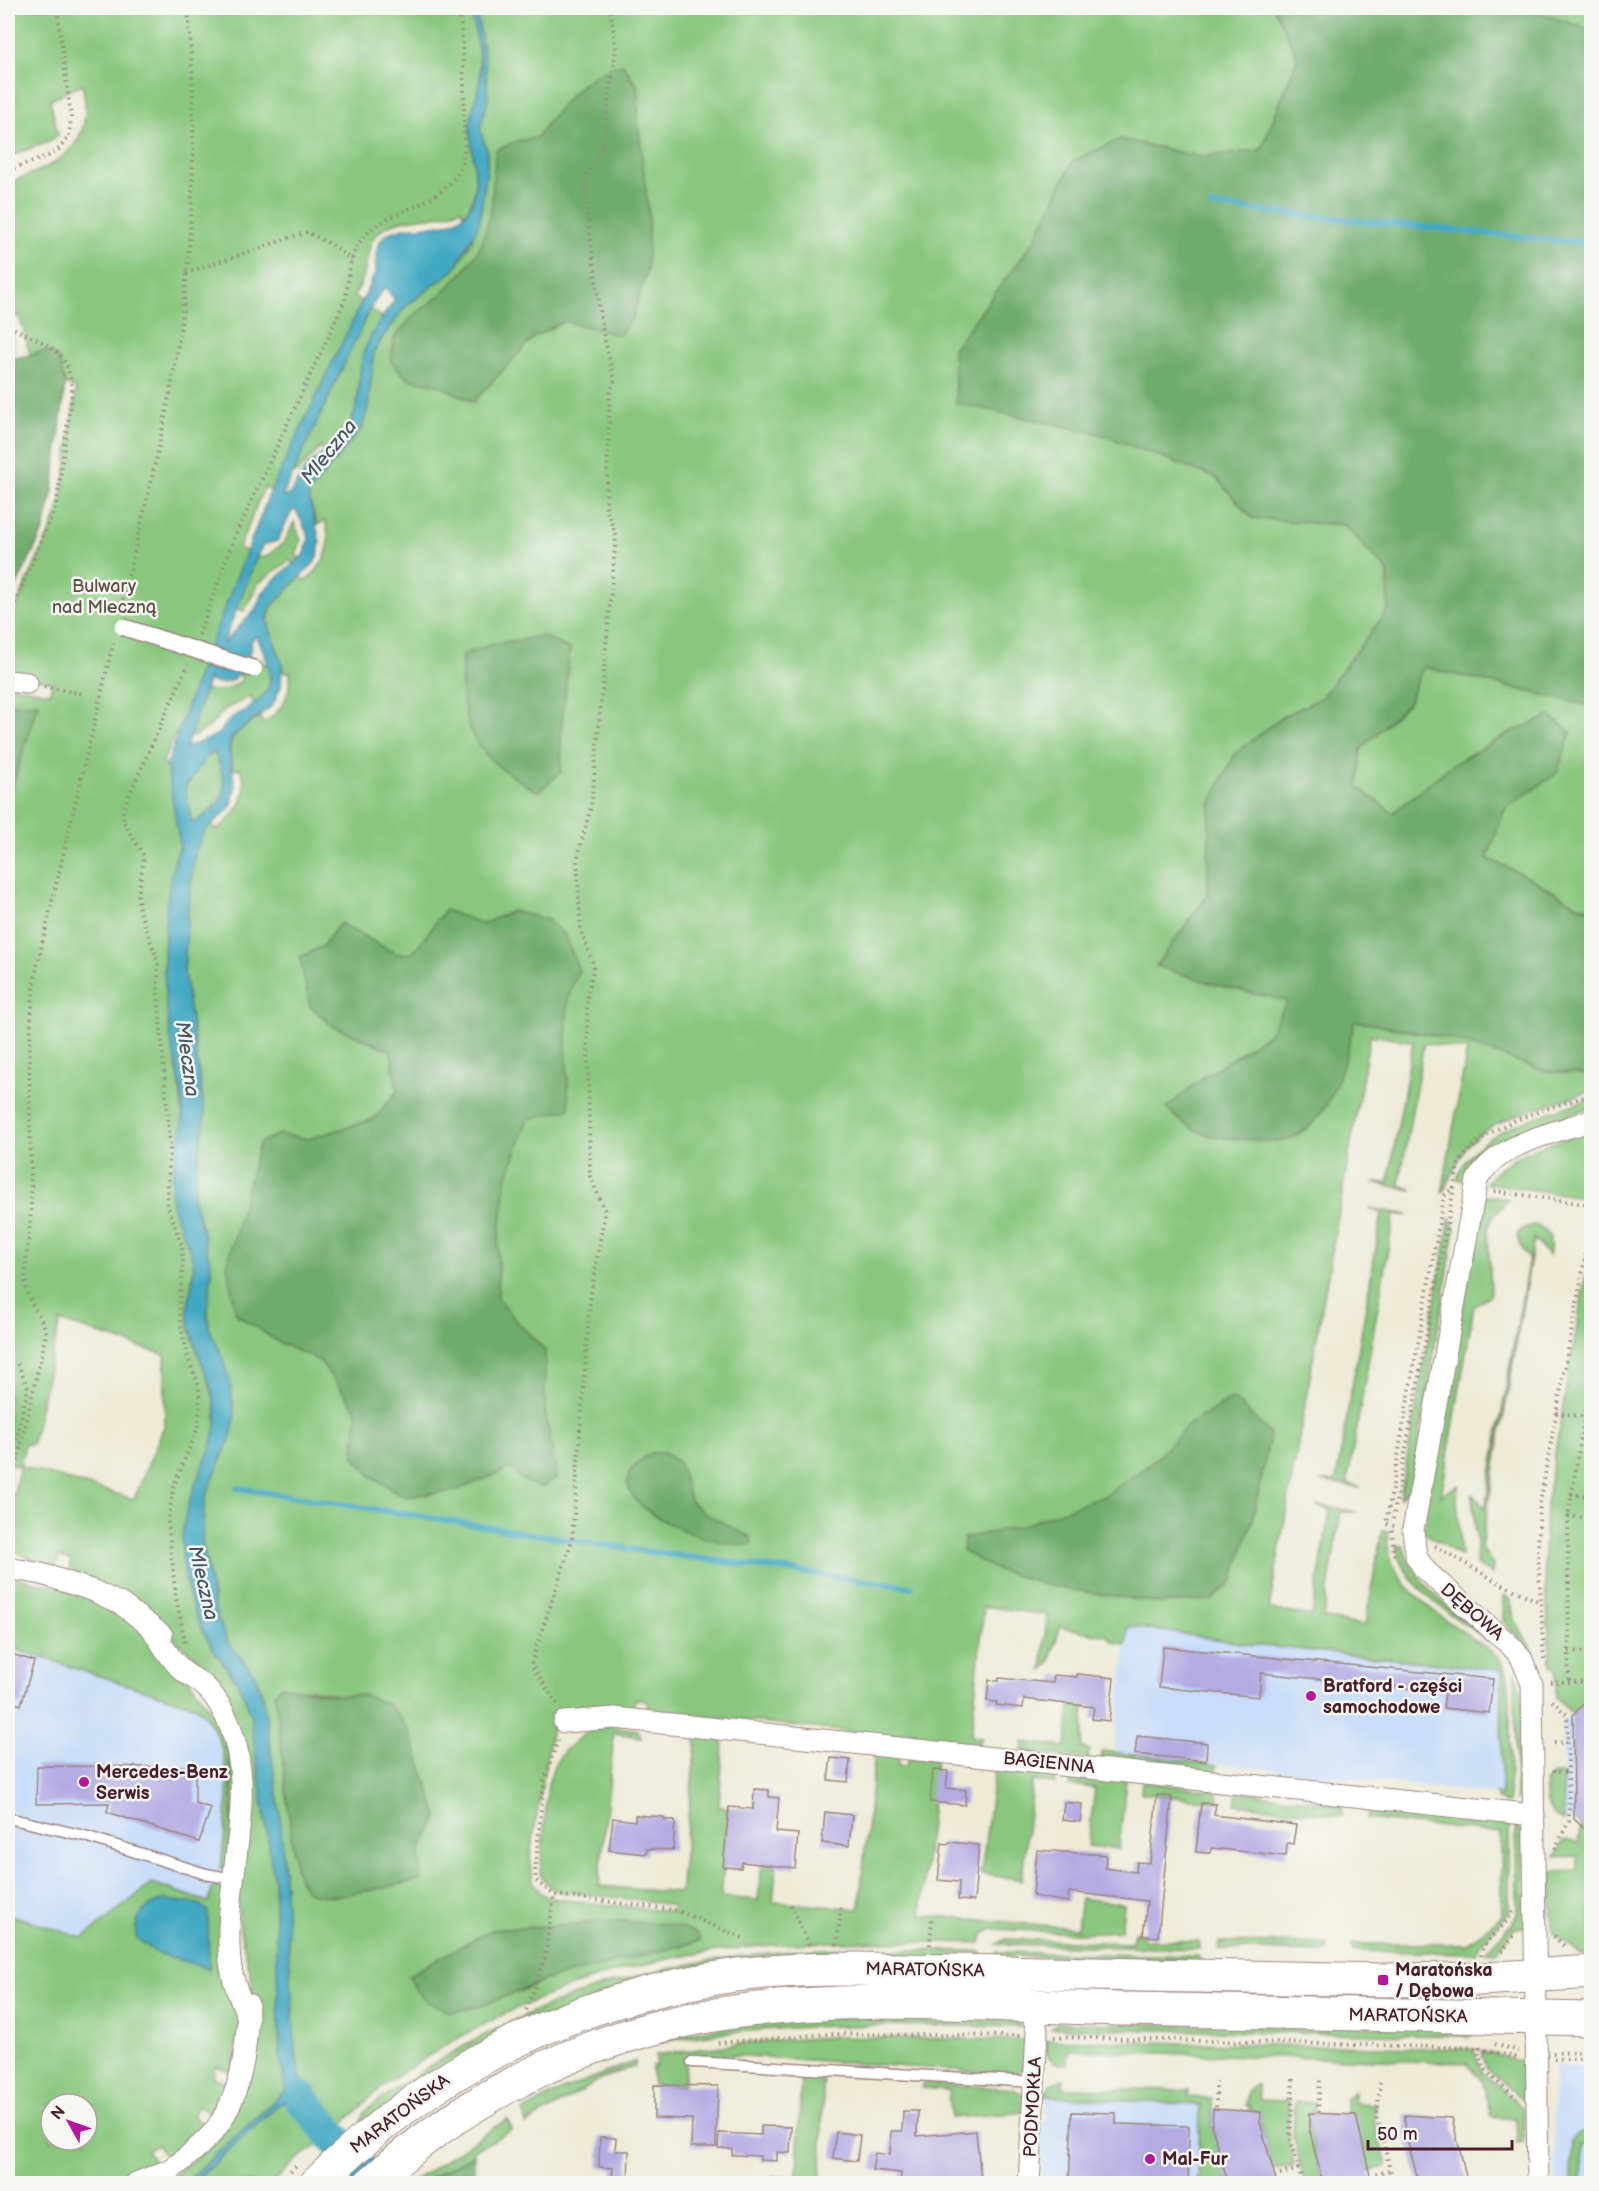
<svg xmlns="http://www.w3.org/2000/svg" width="1599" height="2191" font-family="'Balsamiq Sans',sans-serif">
<rect width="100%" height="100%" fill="#f6f6f2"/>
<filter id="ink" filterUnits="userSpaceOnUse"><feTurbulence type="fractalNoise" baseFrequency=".0167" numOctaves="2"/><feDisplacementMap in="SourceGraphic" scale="12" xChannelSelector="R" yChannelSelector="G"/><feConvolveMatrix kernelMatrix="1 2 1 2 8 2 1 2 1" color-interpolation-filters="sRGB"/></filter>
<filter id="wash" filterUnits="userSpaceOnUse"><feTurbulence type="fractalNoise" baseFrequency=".008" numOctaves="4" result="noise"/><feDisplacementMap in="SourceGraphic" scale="24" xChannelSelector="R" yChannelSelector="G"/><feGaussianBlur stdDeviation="1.35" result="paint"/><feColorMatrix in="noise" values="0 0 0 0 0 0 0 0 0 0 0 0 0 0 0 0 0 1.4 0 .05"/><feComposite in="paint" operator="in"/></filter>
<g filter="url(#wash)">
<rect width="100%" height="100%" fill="#edead5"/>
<path fill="#c8ddf9" d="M1128,1626L1254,1645L1502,1670L1501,1795L1114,1752Z
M8,1647L198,1707L212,1723L227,1772V1800L219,1887L215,1997L8,1920Z
M1573,1715L1574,1819L1564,1821L1562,1720Z
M1591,2065V2183H1555L1554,2067Z
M1043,2096L1200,2105L1198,2183L1041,2184L1042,2122L1046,2118V2099Z"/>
<path fill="#b6c6de" d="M15,335L14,442L8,495V337Z"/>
<path fill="#88c77d" stroke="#697354" stroke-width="1.5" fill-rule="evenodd" d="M8,8H471C474,30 481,55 480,77C479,94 470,111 470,128C471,154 484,192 464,214L460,209C434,222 389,213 373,239C367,250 367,263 364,275C363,282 357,290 354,296L382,317L363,353L356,410L349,425L327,452L321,447L297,473L293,472L281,497L264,487L239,548L264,558L285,542L294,522L301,541L296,555L302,559L294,566L290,560L259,583L244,611L236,609L204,689C219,694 231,689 243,679L239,675L249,657L261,660L264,665L269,663C272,681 270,695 254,706L251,696L225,709L211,725L194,737L176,733L162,764L167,765L168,774L215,752L225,781L224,796L211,812L192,824L185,834L175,859L166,921L164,969L166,1003L179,1077L183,1128L171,1191L193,1260C195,1283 185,1305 190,1328C198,1361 218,1390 216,1425C215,1444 204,1464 197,1481C184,1512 179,1542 185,1575C188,1596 197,1621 207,1639C224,1668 241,1679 250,1714L274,1881L280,2055L286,2090L185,2183H164L205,2150L254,2005L252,1980L240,1930L226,1706L197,1659L157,1623L69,1574L70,1560L60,1557L53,1569L8,1548V1518L20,1466L8,1464V685L49,693L53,682L8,674V633L17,604L52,527L62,498L76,389L65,384L58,358L48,351L30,354L19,315L8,318V183C59,165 97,147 82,84L50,100L58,135L51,140L8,157ZM60,1321L165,1355V1424L134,1499L20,1466L25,1444H32Z
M476,8H1274L1298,57L1261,150L1201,157L1120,139L1032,244L954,349L956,403L1100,434L1216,477L1252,518L1344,525L1388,571V610L1321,698L1282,717L1210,804L1207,896L1156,966L1288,1001L1269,1034L1201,1079L1327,1105L1355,1021L1453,1039L1545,1071L1591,1075V1091C1555,1104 1494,1116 1468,1145C1456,1158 1449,1188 1442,1193L1467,1050L1424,1043L1399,1185L1413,1190L1373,1183H1388L1413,1042L1370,1035L1269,1609L1312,1616L1330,1510L1316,1505L1357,1512H1341L1323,1618L1365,1626L1382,1530L1388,1531C1383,1585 1439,1614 1476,1641C1487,1648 1500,1656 1506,1669C1513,1685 1509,1779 1509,1803L1497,1800L1495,1794L1501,1795L1502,1670L1254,1645L1129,1626L1126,1645L1113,1642L1108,1636L1060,1627L1049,1663L1042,1670L1047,1615L984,1606L971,1736L982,1738L978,1746L648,1710L647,1701L635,1699L633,1709L554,1714L530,1856L533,1882L540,1892L549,1898L673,1912V1906L649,1901L561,1892L551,1888L540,1875L548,1784L554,1765L566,1749L592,1728L601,1725L638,1730L641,1737L614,1733L599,1886L680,1893L697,1735L720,1738L723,1745L719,1807H729L721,1897L758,1900L762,1865L776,1866L773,1902L859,1909L875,1753L899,1755L898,1766L906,1767L908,1759H936L921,1915L1077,1928L1081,1898L1124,1904L1121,1931L1078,1933L992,1929L983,1934L981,1943C890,1941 799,1939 709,1952C595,1968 480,2016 388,2083C369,2097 355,2114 337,2129C304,2100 301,2089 295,2047L280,1814L263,1697L255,1675L228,1643L216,1613L202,1541L205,1498L217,1466L221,1354L209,1328L204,1235L193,1196L205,1115L184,972L188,906L195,853L200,838L211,824L216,830C237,815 252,794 240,768L234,770C223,739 235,732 260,717L263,723C283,712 291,693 290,672H283C282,660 279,651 273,640C259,611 280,595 301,576L306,581C325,564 334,547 325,521L317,525L308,494L368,408L374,352L383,337L405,307L455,269L472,241L487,169V150L480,129L488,98L487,83ZM311,1689L337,1695L438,1817L420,1850L344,1894L332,1897L300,1882L295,1866L275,1693ZM618,1921C645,1923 673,1921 698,1934L699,1941L548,1979L517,1993L409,1975L491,1930Z
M1523,8H1591V30Z
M1423,667L1591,706V908L1577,905L1530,878L1487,858L1505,809L1557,773L1550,717L1513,731L1453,764L1393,813L1358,787L1361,749L1408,703Z
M1589,1099L1591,1108C1551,1122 1480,1135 1465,1181L1457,1179C1472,1128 1545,1116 1589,1099Z
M1591,1130L1592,1194L1589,1198L1486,1183C1509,1151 1555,1143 1591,1130Z
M1482,1195L1509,1199L1495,1214L1488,1228L1491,1294L1474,1306L1441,1496L1458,1485L1457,1499L1461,1556L1423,1532Z
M1369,1208L1409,1215H1394L1347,1483L1361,1488L1320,1481H1336L1382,1213Z
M1450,1218L1455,1230L1411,1485L1406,1493L1400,1498Z
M1534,1225C1552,1229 1552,1241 1549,1256L1534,1239L1481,1547L1493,1565L1492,1575L1476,1564L1477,1543L1472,1497L1473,1494L1485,1508L1529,1259C1519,1245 1507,1230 1534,1225Z
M1591,1244V1954L1580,1955L1554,1933L1552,1925V1872L1578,1871V1856L1555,1857L1565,1840L1578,1843L1581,1826L1574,1819L1573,1715L1556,1697V1670L1551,1666L1544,1556L1546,1505Z
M1403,1545C1413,1586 1462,1617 1493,1644C1458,1618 1406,1592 1396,1546Z
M8,1575C36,1583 69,1588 95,1600C147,1625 220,1701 230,1760C236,1794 230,1831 227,1865L221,1869C226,1816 240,1748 197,1707L8,1647Z
M1504,1595L1511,1600C1512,1629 1533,1640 1537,1667L1526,1647L1503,1621Z
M1515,1670L1523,1698V1790L1516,1800Z
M1077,1702L1085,1703L1082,1748L1089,1750L1088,1759L1022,1751L1023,1742L1066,1747L1070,1705H1076Z
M1102,1751L1217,1765L1216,1773L1101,1760Z
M995,1767L1053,1773L1055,1783L1032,1781L1022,1880L981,1874Z
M1072,1773L1126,1780L1119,1849L1088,1846L1095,1788L1070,1785Z
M1553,1774H1563L1564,1821C1545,1812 1546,1802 1546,1782Z
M1142,1782L1217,1791L1219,1802L1141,1793Z
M1237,1791L1342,1805V1816L1235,1804Z
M1369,1808L1509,1822V1911C1501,1928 1482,1935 1477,1953L1353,1951L1352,1944H1466L1502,1916L1501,1833L1367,1819Z
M1516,1824L1523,1833L1525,1927L1515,1928L1495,1953L1485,1952L1512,1924L1517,1914Z
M152,1883L208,1902L213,1886L219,1887L225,1894L240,2023L231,2071L215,2066L213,2078L228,2082L216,2113L212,2114L198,2106L192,2115L206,2127L169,2160L166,2159L158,2145L147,2150L155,2164L125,2183H8V1914L83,1938ZM51,2104H87V2140H51Z
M1134,1932L1143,1933V1940L1199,1941L1200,1949L997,1944L1005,1939L1132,1943Z
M1219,1942L1328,1944L1327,1952L1218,1949Z
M829,1949L975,1951L981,1952L982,1957L710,1969L357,2129L365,2112L372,2106C513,2001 655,1956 829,1949Z
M997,1952L1198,1956L1203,1962L995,1956Z
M803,2018L1014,2020L1021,2027C896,2024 777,2022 653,2043L703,2030Z
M1058,2023L1475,2028L1474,2033L1470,2036L1052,2028Z
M832,2037L1026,2040C1028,2053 1030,2070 1013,2074L734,2055L687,2057L683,2085H652V2066H656V2055L754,2042Z
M1046,2040L1473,2049L1481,2070L1523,2108L1524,2143L1517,2144L1516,2119L1491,2117L1483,2082L1467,2063L1068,2050L1067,2064C1050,2065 1045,2055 1046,2040Z
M1481,2051L1523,2062V2100L1487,2068Z
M635,2061V2066L603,2078L526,2124L523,2111L560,2091Z
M801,2078L823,2080L821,2183H771V2177H797Z
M1064,2079L1063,2088L1189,2090L1188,2097L1212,2098V2127L1228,2183H1198L1200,2105L1043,2096L1051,2084Z
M924,2083L1014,2089L1025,2097V2112L951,2118L948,2090L922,2088Z
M1255,2085H1258L1259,2100L1289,2101L1288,2137L1294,2165L1273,2170L1260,2122L1261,2112L1249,2111L1250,2106H1246L1247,2092Z
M1355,2091V2103L1375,2104L1374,2120L1387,2166L1369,2172L1346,2115V2099Z
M292,2098L316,2126L324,2141L295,2161L273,2183L192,2184L278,2105Z
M1295,2102H1315L1314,2113H1309V2128L1323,2183H1305L1293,2136Z
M507,2119L512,2130L474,2150V2155L421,2183L409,2184Z
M1591,2131V2146H1581L1582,2183H1571L1572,2141L1579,2133Z"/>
<path fill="#6eac6c" stroke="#5c664c" stroke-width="1.5" d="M1274,8H1523L1592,30L1591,706L1423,667L1408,703L1361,749L1358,787L1393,813L1453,764L1513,731L1550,716L1571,732L1557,773L1505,809L1487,858L1530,878L1577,905L1591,909V1075L1545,1071L1453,1039L1355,1021C1343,1063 1333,1124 1286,1140C1275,1144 1256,1140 1244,1139C1207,1138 1193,1134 1166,1108L1201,1079L1269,1034L1287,1001L1220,986L1156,966L1207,896L1210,804L1235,754L1282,717L1321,698L1388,610V571L1344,525L1252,518L1215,477L1100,434L956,403L953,349L1032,244L1073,161L1120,139L1201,157L1261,150L1298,58Z
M623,64L638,87V121L649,217L647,271L632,319L619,335L564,321L534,337L473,402L439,385L408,379L391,362L394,338L414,315L439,296L464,271L481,247L491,211L496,150L517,141L536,138C559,107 584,72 623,64Z
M48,351L58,358L65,384L53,490L44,529L8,603V495L14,442L15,358Z
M542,636L570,649L561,731V772L538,792C472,755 459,731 462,655L493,644Z
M38,703L8,801V704Z
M445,910L483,924L512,911L546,919L566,936L579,970L568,998L566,1044L569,1109L528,1119L506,1181L498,1248V1298L517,1322L545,1350V1411L557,1478L541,1488L521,1479L511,1468L454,1491L405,1497L371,1476L354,1457L357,1411L320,1361L280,1343L236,1314L227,1265L259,1143L279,1134L308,1139L374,1119L397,1091L391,1051L333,1026L310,1006L300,957L323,946L340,923L396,954L413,953Z
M1233,1398L1270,1434L1253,1519L1232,1582L1212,1600L1160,1603L1053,1587L995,1569L962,1551L965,1538L1021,1526L1106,1495L1154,1461L1189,1424Z
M652,1453H664L679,1462L690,1500L701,1511L750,1537L752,1544C711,1551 572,1495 652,1453Z
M281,1686L337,1695H364L390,1705L410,1732L438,1817L420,1850L421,1880C399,1884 329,1902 311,1893C301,1887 298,1876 295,1866L275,1693Z
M618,1921C645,1923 673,1921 698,1934L700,1941L548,1979L481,2006L451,2012L427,2002L414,1987L409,1975L491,1930Z
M474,2155V2183H421Z"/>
<path fill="#43a9c3" stroke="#466477" stroke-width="1.5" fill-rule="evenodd" d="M471,8H476L485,61L488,98L480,129L487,152V169L479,224L455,269L405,307L383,337L374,352L368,408L362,428L308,494L320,542L318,555L314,563L271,607L267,620L282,663L281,686L272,706L232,737L229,750L235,787L231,807L204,832L195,853L188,906L184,972L205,1115L193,1196L212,1270L207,1317L209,1328L221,1354L230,1382L235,1416L231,1436L205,1498L202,1541L216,1613L228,1643L255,1675L263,1697L280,1814L295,2047C301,2089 304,2100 337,2129L324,2141L316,2126L292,2098L278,2105L192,2184L185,2183L286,2090L280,2055L274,1881L250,1714C242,1681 224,1668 208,1640C197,1622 189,1597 185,1576C178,1544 183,1513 196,1483C205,1461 217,1439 216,1415C214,1379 191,1349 188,1314C187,1296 197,1278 193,1261C188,1238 171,1215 171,1192C172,1163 185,1136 183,1107C181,1082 174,1059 170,1035C162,983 160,896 180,847L167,765L194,686L271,490L376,272C369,200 442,246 468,210C484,186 469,150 470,125C471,109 478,95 480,80C483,58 474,30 471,8ZM385,287L395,300C380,320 365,340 361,365C358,386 360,405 350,424C339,444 319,454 305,470C297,479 294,496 282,497L371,307ZM296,510L309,537L305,554L272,582L262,594L255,610L223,644L258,554L263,545L277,541L292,511ZM257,636C278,684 277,691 232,718C226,722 224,727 220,732C213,739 195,743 186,748L209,678L211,682C238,690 250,660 252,639ZM215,752C229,789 230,804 192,823L185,788L207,756Z
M166,1900L198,1904L208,1911L209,1969L155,1952L137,1938C131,1917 147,1904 166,1900Z"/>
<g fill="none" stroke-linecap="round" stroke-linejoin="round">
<path stroke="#43a9c3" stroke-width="6" d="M1211,206L1592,244
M237,1488L636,1550L912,1587"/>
<path stroke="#43a9c3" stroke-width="34" d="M301,2098L373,2184"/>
</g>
<g id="blocks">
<path fill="#b4abe3" d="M1163,1647L1493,1679L1489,1713L1443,1708L1445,1692L1261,1673L1259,1697L1159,1687Z
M8,1653L34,1661L21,1705L8,1701Z
M1077,1674L1114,1678L1109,1721L1092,1719L1094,1707L1024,1699L1023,1708L996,1705L997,1702L987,1701L989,1680L999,1681V1678L1053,1683L1054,1675L1077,1677Z
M1592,1695V1836L1574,1819L1573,1715Z
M1137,1736L1207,1743L1206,1761L1135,1754Z
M831,1758L850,1760L848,1782L828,1780Z
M37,1766L195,1767V1803L211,1808L199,1842L107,1812L109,1803L36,1804Z
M933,1770L948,1771L946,1788L966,1790L965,1805L930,1802Z
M754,1789L769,1790V1797L779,1798L776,1832L798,1834L795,1868L742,1862L741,1868L723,1867L729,1807L753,1809Z
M1157,1795L1172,1797L1158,1937L1143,1936L1147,1901L1069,1892L1068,1902L1033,1896L1037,1850L1106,1855L1105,1868L1136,1872L1137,1862L1150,1863Z
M1064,1802L1082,1804L1080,1822L1062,1820Z
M1201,1803L1216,1804L1214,1815L1296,1825L1293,1844L1287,1843L1286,1856L1211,1848V1853L1196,1852Z
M825,1812L852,1815L849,1846L822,1843Z
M635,1815L664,1817V1820H675L673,1850L647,1849L646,1854L609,1850L613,1818L635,1821Z
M949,1842L979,1845L974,1901L958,1900L959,1882L938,1880L942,1843L948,1844Z
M654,2085L718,2086L716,2147H691L692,2119L654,2118Z
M1213,2109L1261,2112L1260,2122L1277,2184H1228L1212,2127Z
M903,2111H918L917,2136L976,2131L981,2180L900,2184L901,2173L872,2170L875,2153L890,2155L891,2131H902Z
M1072,2112L1116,2113V2124L1189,2126L1188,2184H1069Z
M1309,2113L1356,2115L1372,2184H1323L1309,2128Z
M1405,2115L1452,2118L1468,2184H1419L1405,2131Z
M761,2126L791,2127L790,2153L777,2152V2161L760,2160V2156L732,2155V2149L718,2148L719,2133L761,2135Z
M836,2132L860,2135L857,2161L833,2158Z
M600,2137L616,2138L615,2151H629L628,2182H612L613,2168L599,2167Z"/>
</g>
</g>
<g filter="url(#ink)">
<use href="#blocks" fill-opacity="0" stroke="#9c8480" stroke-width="1.5"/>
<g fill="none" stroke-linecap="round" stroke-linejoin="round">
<defs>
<path id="service" d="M8,1818L85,1836L206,1874L233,1879
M692,2062L1035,2082"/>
<path id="minor" d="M8,681L27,683
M8,1568L42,1574L94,1591L121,1604L162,1635
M151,1627C160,1641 168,1656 180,1668C186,1675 195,1678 202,1684C214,1693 224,1712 230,1726C259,1798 222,1886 230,1961C232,1981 240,1999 248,2017
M564,1722L615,1718L1534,1815
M1023,2007L1033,2016L1037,2030L1029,2184
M134,2184L166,2171
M155,2184C174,2166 197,2151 214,2131C242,2095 247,2048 248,2004
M1538,2184L1532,1684L1521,1657L1511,1646L1425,1570L1416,1556L1413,1530L1477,1180C1499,1142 1552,1134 1592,1120"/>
<path id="primary" d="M316,2184C432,2068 574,1998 736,1975C777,1970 818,1969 859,1969L1383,1980L1480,1979L1592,1972
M370,2184C463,2099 583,2038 708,2016C845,1992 989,2006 1127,2009C1282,2013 1437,2015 1592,2019"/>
</defs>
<use href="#service" stroke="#9c8480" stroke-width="13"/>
<use href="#minor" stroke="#9c8480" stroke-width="23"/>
<use href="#primary" stroke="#9c8480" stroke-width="35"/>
<path stroke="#9c8480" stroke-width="4" stroke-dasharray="1.5 4.5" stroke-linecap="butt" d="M8,170L48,156L59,149L69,137L71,117L57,8
M186,273L307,232L334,246L352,260
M120,611C143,514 169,416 182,317C195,214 196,111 188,8
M8,620L56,506L72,392C71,348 43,343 8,326
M199,635L233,541L345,300C349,283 348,258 359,243C383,206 446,210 462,163C466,151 464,135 464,122C464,83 464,46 459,8
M44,687L84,694
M1494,1191L1592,1205
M1556,1413L1592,1417
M8,1475L28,1388L16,1360
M1571,1494L1592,1496
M8,1502L46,1334C44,1317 30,1306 26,1289C23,1272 31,1228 31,1207C32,1127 24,1046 37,966L114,639
M1568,1516L1592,1519
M1393,1519L1458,1165C1481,1123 1548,1110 1592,1094
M1394,1526L1386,1524L1444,1196L1452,1189
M1392,1530L1394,1555
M1435,1546L1499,1583L1540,1602
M185,1642L176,1598L168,1522L174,1485L197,1430L200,1407L198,1382L188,1358L182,1332L179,1304L183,1265L182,1246L167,1204L170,1146L158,993V962L139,909L138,896L144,856L123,821V809L188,664
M1569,1651L1592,1653
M1544,1659L1538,1552L1540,1502L1592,1220
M1569,1680L1568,1516L1592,1371
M1550,1682H1592
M1552,1701L1567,1715L1569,1821L1554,1851
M557,1704L531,1664L572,1540L590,1301L605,1211L590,1176L587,998L594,966L581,931L577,860L592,802L616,536L606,508L610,391L615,380L603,333L585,196L587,174L602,148L616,49L610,8
M558,1740L544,1781L535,1871L536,1881L554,1895L676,1910L743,1938
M1554,1743L1568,1742
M1554,1770V1772H1568
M791,1905L809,1945
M1554,1936L1566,1948
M837,1945L841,1907
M930,1945L932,1916
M1502,1952L1515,1934
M1481,1956C1483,1936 1508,1928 1513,1909
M526,2010L545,1958L554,1895
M1054,2037L1478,2048L1519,2058
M718,2043L829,2034L1020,2036
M1495,2044L1519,2051
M1478,2047C1479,2072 1500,2083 1517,2098
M1553,2053L1592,2052
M1554,2059H1592
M1293,2079L1290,2136L1302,2184
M1380,2082L1377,2118L1394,2184
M1216,2107V2077
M1318,2112L1320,2080
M1274,2176L1298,2169
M1370,2176L1391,2170
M278,2184L298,2163"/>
<use href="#service" stroke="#fff" stroke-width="10"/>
<use href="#minor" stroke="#fff" stroke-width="21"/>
<use href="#primary" stroke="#fff" stroke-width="33"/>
<defs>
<path id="pedestrian-bridge" d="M123,627L254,669"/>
</defs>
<use href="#pedestrian-bridge" stroke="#9c8480" stroke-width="19" stroke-linecap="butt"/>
<use href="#pedestrian-bridge" stroke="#fff" stroke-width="16"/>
</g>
</g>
<g fill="#b5179e" stroke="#f6f6f2" stroke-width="2">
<circle cx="1311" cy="1696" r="6"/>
<circle cx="84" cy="1782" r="6"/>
<rect x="1377" y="1974" width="12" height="12" rx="3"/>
<circle cx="1150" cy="2159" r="6"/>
</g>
<g text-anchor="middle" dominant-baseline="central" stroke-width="5" stroke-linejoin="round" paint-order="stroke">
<g font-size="18" fill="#5d5144" stroke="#f6f6f2">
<text x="104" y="586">Bulwary<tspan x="104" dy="21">nad Mleczną</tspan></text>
</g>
<g font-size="18" fill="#4a1f2b" stroke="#f6f6f2">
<text transform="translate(1472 1612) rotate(41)">DĘBOWA</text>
<text transform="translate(1049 1763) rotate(6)">BAGIENNA</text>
<text transform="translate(925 1970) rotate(1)">MARATOŃSKA</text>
<text transform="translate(1408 2016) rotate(1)">MARATOŃSKA</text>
<text transform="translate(1033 2107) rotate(-87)">PODMOKŁA</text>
<text transform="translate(400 2114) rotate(-37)">MARATOŃSKA</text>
</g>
<g font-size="18" font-weight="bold" fill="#4a1f2b" stroke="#f6f6f2" text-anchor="start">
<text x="1323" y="1686">Bratford - części<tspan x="1323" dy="21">samochodowe</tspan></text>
<text x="96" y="1772">Mercedes-Benz<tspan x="96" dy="21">Serwis</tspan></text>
<text x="1395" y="1970">Maratońska<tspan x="1395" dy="21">/ Dębowa</tspan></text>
<text x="1162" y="2159">Mal-Fur</text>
</g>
<g font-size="20" font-style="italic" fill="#475668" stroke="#f6f6f2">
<text transform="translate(329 452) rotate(-51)">Mleczna</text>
<text transform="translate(187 1059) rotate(82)">Mleczna</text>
<text transform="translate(203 1583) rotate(77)">Mleczna</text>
</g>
</g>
<rect width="1599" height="2191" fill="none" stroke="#f6f6f2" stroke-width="30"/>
<g transform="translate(69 2122) rotate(310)"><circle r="28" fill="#f6f6f2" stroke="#b1a0a2" stroke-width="1.5"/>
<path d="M0-4.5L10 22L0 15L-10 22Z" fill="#b5179e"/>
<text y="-9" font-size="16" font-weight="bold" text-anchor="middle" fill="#4a1f2b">N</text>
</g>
<path d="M1368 2140v9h144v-9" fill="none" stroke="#4a1f2b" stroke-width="3"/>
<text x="1377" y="2140" font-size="18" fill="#4a1f2b" stroke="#f6f6f2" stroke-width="4.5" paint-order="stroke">50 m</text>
</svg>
